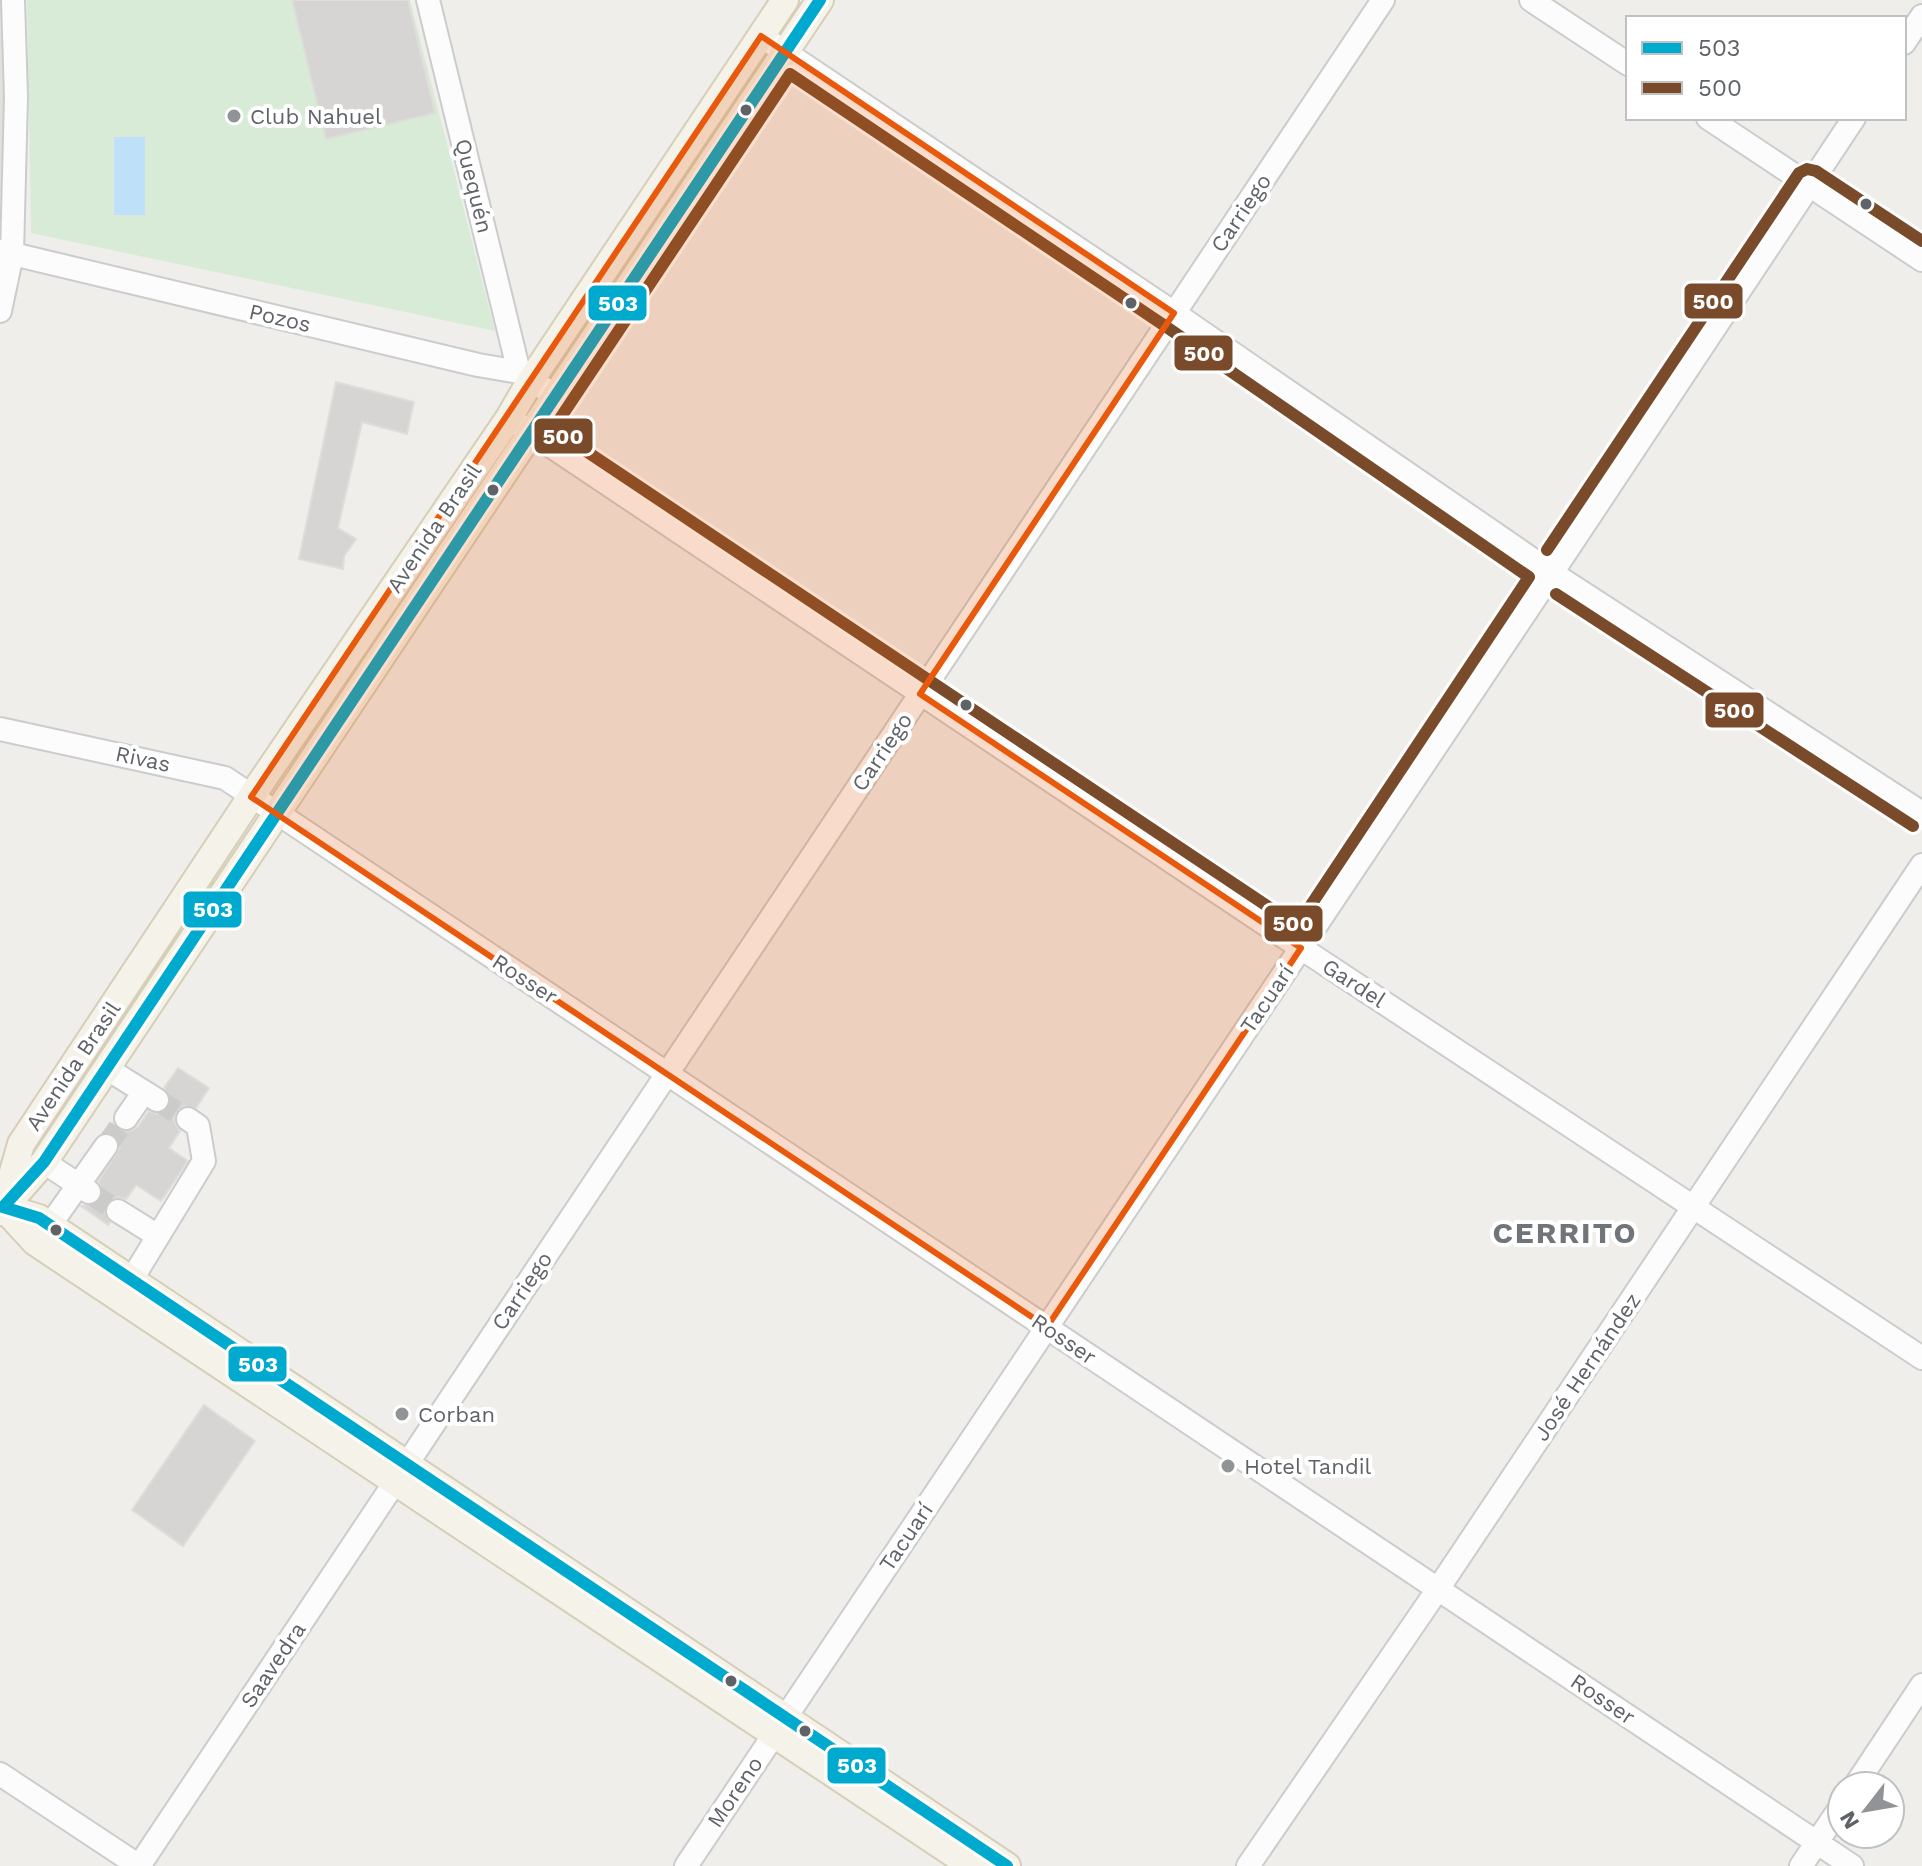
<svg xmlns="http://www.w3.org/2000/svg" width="1922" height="1866" font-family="'Work Sans',sans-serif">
<defs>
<pattern id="grass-dots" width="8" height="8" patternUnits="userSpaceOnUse" patternTransform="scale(2)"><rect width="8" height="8" fill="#d8ebd6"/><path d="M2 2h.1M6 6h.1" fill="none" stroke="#b2c2b1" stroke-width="1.8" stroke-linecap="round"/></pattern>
</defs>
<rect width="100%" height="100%" fill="#efeeea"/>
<path fill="#e2e0da" d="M0,0H16L15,220L0,217Z"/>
<path fill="url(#grass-dots)" d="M751,72L755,75L554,371Z
M256,816L35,1156L30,1154Z"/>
<path fill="#d8ebd6" d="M27,0H410L495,331L31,233Z"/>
<path fill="#bfe0f9" d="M114,137H145V215H114Z"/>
<path fill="#d6d5d3" stroke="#deddd9" stroke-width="2" d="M292,0H408L435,113L326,139Z
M336,382L414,402L407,434L362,422L338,528L356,539L344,556L343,569L299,559Z
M178,1068L209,1088L196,1108L183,1106L174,1117L175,1124L180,1131L169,1148L188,1161L161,1201L136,1185L126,1199L118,1197L111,1199L104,1210L110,1222L108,1225L81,1206L94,1205L100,1200L103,1192L98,1182L120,1148L115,1135L106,1132L113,1123L119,1130L131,1131L138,1127L149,1111L157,1114L164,1112L171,1100L164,1088Z
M204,1405L255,1441L183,1546L132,1510Z"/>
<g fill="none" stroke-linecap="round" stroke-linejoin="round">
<path stroke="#cbcbca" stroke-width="22" stroke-dasharray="22 11" stroke-linecap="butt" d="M157,1100L188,1119
M106,1146L126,1118
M90,1193L118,1211"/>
<defs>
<path id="minor" d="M428,0L519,372
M1531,0L1628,64
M761,36L1174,313L1552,573L1922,813
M1904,43L1922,16
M1708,118L1922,260
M0,251L478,365L519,372L554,395
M0,311L12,254L16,97L13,0
M509,418L1301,948L1922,1358
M0,729L225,778L1852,1866
M106,1068L157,1100
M126,1118L144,1092
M44,1162L89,1192
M118,1211L158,1236
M50,1225L106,1146
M132,1279L204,1161L198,1126L188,1119
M0,1774L139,1866
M1855,1786L1922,1685
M139,1866L1383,0
M686,1866L1552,573L1854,118
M1248,1866L1438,1589L1922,865
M1801,1866L1842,1805"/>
<path id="major" d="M5,1200L21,1144L251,797L509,418L531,380L785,0
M0,1206L39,1218L1007,1866
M3,1207L35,1242L972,1866
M0,1212L44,1162L820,0"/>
</defs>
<use href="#minor" stroke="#cbcccc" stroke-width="26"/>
<use href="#major" stroke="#d7ceb8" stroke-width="30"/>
<use href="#minor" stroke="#fdfcfc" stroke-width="22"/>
<use href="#major" stroke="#f4f2e9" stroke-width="26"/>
<defs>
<path id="bus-1" d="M3,1207L44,1162L820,0
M3,1207L39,1218L1007,1866"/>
<path id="bus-2" d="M790,74L1165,326L1529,577L1297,926L553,429Z
M1547,550L1799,173L1807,169L1816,171L1922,241
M1556,594L1913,826"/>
</defs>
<use href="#bus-1" stroke="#fff" stroke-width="18"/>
<use href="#bus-2" stroke="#fff" stroke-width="18"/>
<use href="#bus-1" stroke="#00a9ce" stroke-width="12"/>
<use href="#bus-2" stroke="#7a4b2a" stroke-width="12"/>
</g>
<path fill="#e8590c" fill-opacity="0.2" stroke="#e8590c" stroke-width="6" stroke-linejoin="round" d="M761,36L1174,313L920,694L1301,948L1047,1327L251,797Z"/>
<g fill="#5f6368" stroke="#fff" stroke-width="3">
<circle cx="746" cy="110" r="7"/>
<circle cx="1866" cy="204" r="7"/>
<circle cx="1131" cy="303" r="7"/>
<circle cx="493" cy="490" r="7"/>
<circle cx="966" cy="705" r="7"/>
<circle cx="56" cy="1230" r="7"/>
<circle cx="731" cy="1681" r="7"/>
<circle cx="805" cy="1731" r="7"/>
</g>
<g fill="#919496" stroke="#fff" stroke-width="3">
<circle cx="234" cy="116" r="8"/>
<circle cx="402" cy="1414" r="8"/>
<circle cx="1228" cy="1466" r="8"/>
</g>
<g text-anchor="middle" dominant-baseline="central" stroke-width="8" stroke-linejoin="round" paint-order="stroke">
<g font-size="22" fill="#5f6368" stroke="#fff" text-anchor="start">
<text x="250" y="116">Club Nahuel</text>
<text x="418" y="1414">Corban</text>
<text x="1244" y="1466">Hotel Tandil</text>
</g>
<g font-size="22" fill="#5f6368" stroke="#fff">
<text transform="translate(474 186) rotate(76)">Quequén</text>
<text transform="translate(1241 213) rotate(-56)">Carriego</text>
<text transform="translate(280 318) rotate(13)">Pozos</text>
<text transform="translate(434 528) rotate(-56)">Avenida Brasil</text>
<text transform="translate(882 752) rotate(-56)">Carriego</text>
<text transform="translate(143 759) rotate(12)">Rivas</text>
<text transform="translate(525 979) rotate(33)">Rosser</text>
<text transform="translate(1354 983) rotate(33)">Gardel</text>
<text transform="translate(1267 999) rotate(-56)">Tacuarí</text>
<text transform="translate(73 1066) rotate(-56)">Avenida Brasil</text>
<text transform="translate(522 1291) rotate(-56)">Carriego</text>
<text transform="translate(1064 1339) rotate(34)">Rosser</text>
<text transform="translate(1587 1367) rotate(-56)">José Hernández</text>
<text transform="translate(906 1537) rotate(-56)">Tacuarí</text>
<text transform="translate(273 1665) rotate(-56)">Saavedra</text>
<text transform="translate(1603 1699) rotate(34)">Rosser</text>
<text transform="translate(735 1792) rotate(-56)">Moreno</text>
</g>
<g font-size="30" font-weight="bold" letter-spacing="2" fill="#70757a" stroke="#fff">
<text x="1565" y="1232">CERRITO</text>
</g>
</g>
<g stroke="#fff" stroke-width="3">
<rect x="1683" y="282" width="61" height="38" rx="8" fill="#7a4b2a"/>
<rect x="587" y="284" width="61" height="38" rx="8" fill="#00a9ce"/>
<rect x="1173" y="334" width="61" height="38" rx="8" fill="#7a4b2a"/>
<rect x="533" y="417" width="61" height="38" rx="8" fill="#7a4b2a"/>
<rect x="1704" y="691" width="61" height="38" rx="8" fill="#7a4b2a"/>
<rect x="182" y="890" width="61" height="39" rx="8" fill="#00a9ce"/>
<rect x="1263" y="904" width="61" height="39" rx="8" fill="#7a4b2a"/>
<rect x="227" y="1345" width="61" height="38" rx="8" fill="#00a9ce"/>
<rect x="826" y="1746" width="61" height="39" rx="8" fill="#00a9ce"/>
</g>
<g font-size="22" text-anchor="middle" font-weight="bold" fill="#fff">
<text x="1713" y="309">500</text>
<text x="618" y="311">503</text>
<text x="1204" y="361">500</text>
<text x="563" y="444">500</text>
<text x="1734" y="718">500</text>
<text x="213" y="917">503</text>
<text x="1293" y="931">500</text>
<text x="258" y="1372">503</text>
<text x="857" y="1773">503</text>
</g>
<rect x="1626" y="16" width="280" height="104" fill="#ffffff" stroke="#bfc1c3" stroke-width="2"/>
<rect x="1642" y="42" width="40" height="12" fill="#00a9ce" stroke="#bfc1c3" stroke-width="2"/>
<text x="1698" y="56" font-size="24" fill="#5f6368">503</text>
<rect x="1642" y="82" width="40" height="12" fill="#7a4b2a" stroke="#bfc1c3" stroke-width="2"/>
<text x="1698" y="96" font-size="24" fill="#5f6368">500</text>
<g transform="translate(1866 1810) rotate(239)"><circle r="38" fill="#ffffff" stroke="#bfc1c3" stroke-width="2"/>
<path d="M0-6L14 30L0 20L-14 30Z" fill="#919496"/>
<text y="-12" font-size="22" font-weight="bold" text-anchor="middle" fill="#5f6368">N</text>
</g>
</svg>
